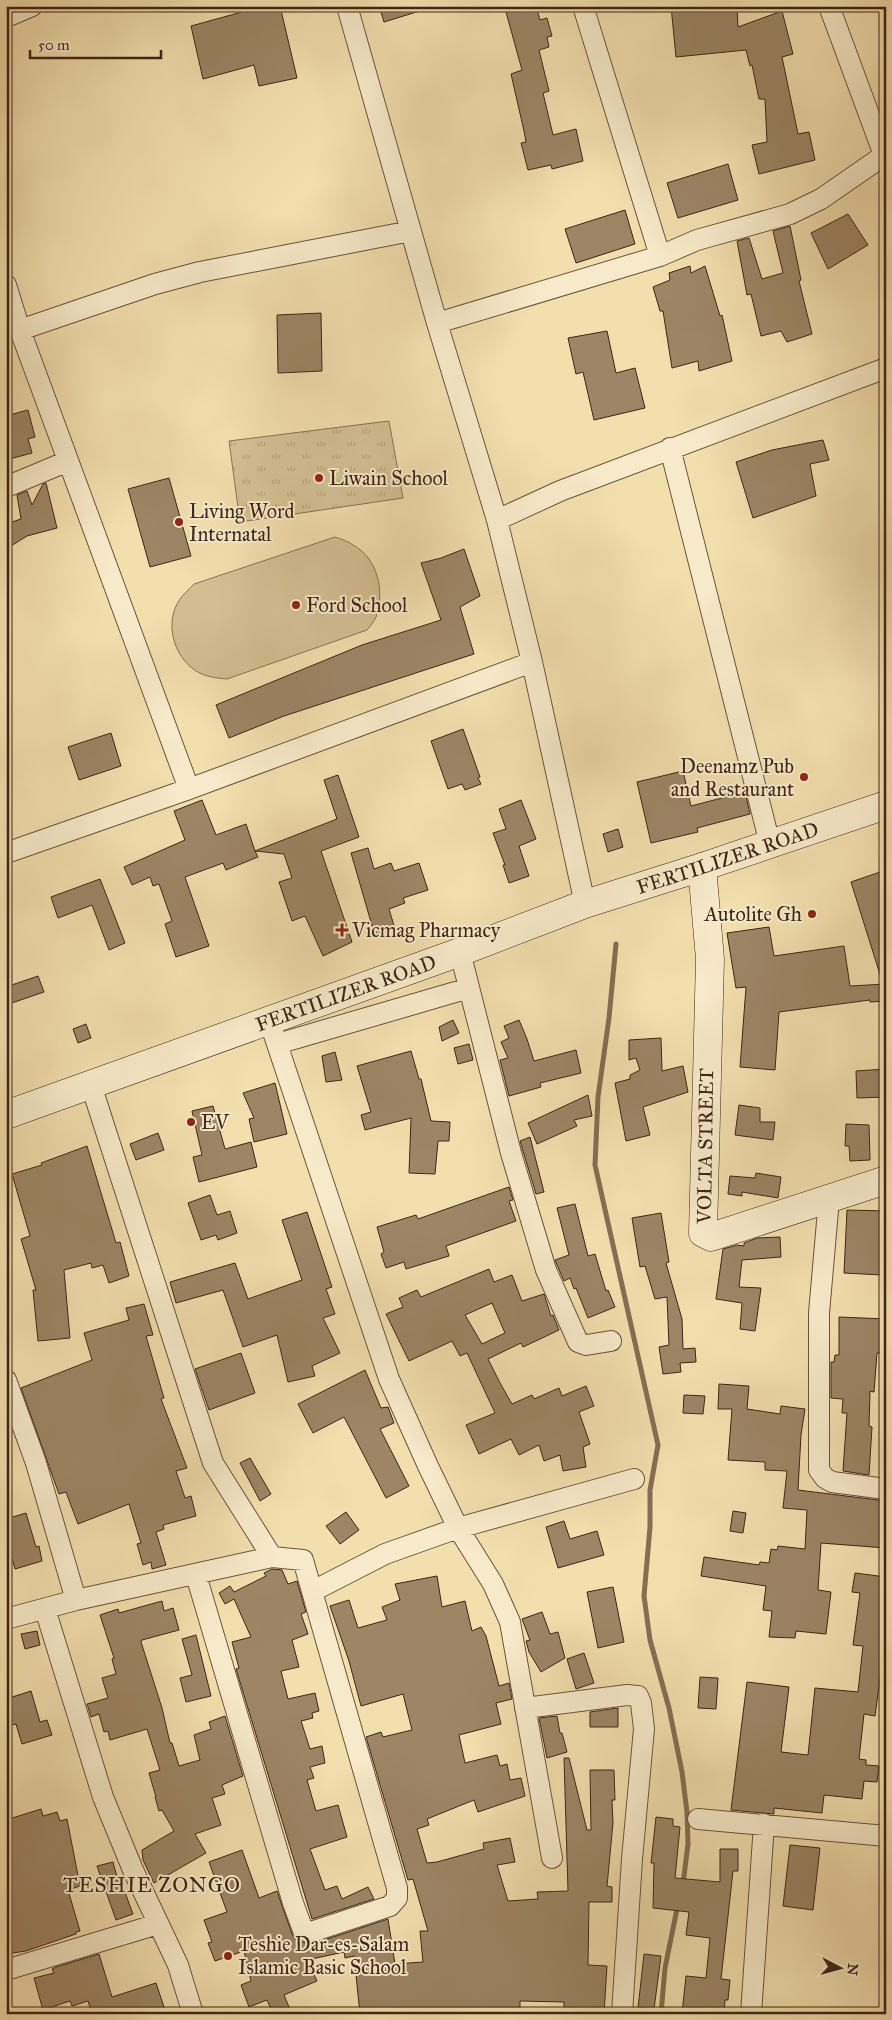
<svg xmlns="http://www.w3.org/2000/svg" width="892" height="2020" font-family="'IM FELL Great Primer',serif">
<defs>
<pattern id="park-tufts" width="24" height="20" patternUnits="userSpaceOnUse" patternTransform="scale(1.25)"><rect width="24" height="20" fill="#d4bf94"/><path d="M3 7l-1-3M5 7V3M7 7l1-3M15 17l-1-3M17 17v-4M19 17l1-3" fill="none" stroke="#b7a47f"/></pattern>
</defs>
<rect width="100%" height="100%" fill="#f3deae"/>
<filter id="stains"><feTurbulence type="fractalNoise" baseFrequency=".004" numOctaves="4"/><feColorMatrix values="0 0 0 0 .2 0 0 0 0 .09 0 0 0 0 .02 0 0 0 .5 -.17"/></filter>
<radialGradient id="worn" r=".72"><stop offset=".6" stop-color="#630" stop-opacity="0"/><stop offset="1" stop-color="#630" stop-opacity=".3"/></radialGradient>
<path fill="url(#park-tufts)" stroke="#8a7256" d="M389,421L403,498L240,522L229,441Z"/>
<path fill="#d4bf94" stroke="#8a7256" d="M335,537C341,539 348,541 353,545C378,558 385,592 376,617C374,622 370,626 367,630L227,679C216,678 206,677 196,671C173,656 164,622 180,599C184,593 190,589 194,584Z"/>
<g fill="none" stroke-linecap="round" stroke-linejoin="round">
<path stroke="#866e53" stroke-width="5" d="M616,944L609,1018L598,1097L595,1165L658,1445L650,1490V1527L644,1596L650,1640L669,1708L682,1772L687,1812L688,1844L683,1884
M661,2014L665,1968L678,1904"/>
</g>
<path fill="#9d8566" stroke="#3f2517" fill-rule="evenodd" d="M241,6H280L297,78L259,86L254,65L203,79L191,26L242,12Z
M379,6H423V10L384,22Z
M524,6H536L540,20L547,18L552,36L547,37L549,47L539,50L549,91L543,93L553,135L576,129L583,161L552,169L551,165L528,170L521,143L526,142L524,131L511,74L522,70L506,12Z
M671,6H737L738,27L782,11L793,54L782,57L798,134L809,132L815,160L759,174L752,145L767,142L765,99H759L752,65L750,66L746,50L676,57Z
M728,164L738,200L678,218L667,183Z
M625,210L635,244L576,263L565,229Z
M848,214L868,245L828,269L811,233Z
M790,226L801,280L799,281L812,334L787,342L781,331L761,336L751,294L747,295L737,241L749,238L762,279L783,273L773,231Z
M690,266L691,273L705,266L720,316L722,315L732,361L699,371L698,361L672,368L663,311H660L653,287L670,280L669,273Z
M321,313L322,371L278,373L277,315Z
M607,331L616,373L635,368L645,408L594,420L583,372L576,374L568,338Z
M28,410L35,437L28,439L32,453L6,460V416Z
M823,440L829,460L810,464L816,496L753,518L736,462L772,450Z
M169,478L191,556L150,567L128,489Z
M46,483L57,528L27,536L6,549V524L21,519L17,495L27,491L32,505L43,484Z
M464,549L480,596L460,607L474,654L284,716L229,738L216,705L362,645L441,620L421,563L441,558Z
M463,729L480,777L478,778L481,784L465,790L462,784L448,789L431,741Z
M111,733L121,766L79,780L68,747Z
M683,771L691,806L745,792L750,814L697,828L698,832L651,843L637,782Z
M338,775L359,837L321,851L352,942L323,956L305,916L292,921L279,882L292,878L284,854L255,851L258,857L226,870L223,863L185,877L209,946L176,957L165,924L172,921L159,884L153,886L150,877L132,885L124,867L185,840L174,811L202,800L216,835L246,824L255,851L337,819L324,780Z
M521,800L536,839L519,846L529,876L509,883L503,865H505L493,833L506,829L499,809Z
M618,829L623,847L608,852L603,834Z
M368,848L374,869L391,863L394,871L419,863L428,890L403,898L405,903L389,909L395,929L375,936L351,853Z
M886,870V983L883,984L851,882Z
M100,879L125,943L109,950L92,905L58,918L51,897Z
M769,927L774,956L844,946L850,986L886,984V1001L870,1002V1000L779,1012L775,1070L740,1067L746,987L736,988L727,933Z
M38,976L44,992L6,1005V987Z
M453,1020L459,1033L442,1041L439,1027Z
M519,1020L527,1039L534,1061L576,1050L581,1073L540,1083L541,1087L509,1096L500,1060L508,1058L501,1042L509,1038L504,1026Z
M86,1024L91,1038L78,1043L73,1029Z
M661,1038L662,1071L683,1066L688,1092L643,1107L650,1135L626,1141L615,1083L630,1079V1075L640,1070L636,1058L629,1060V1040Z
M469,1044L473,1060L458,1064L454,1048Z
M411,1051L419,1079H421L431,1121L450,1122L449,1141H438L435,1174L409,1173L411,1118L365,1130L361,1115L371,1112L357,1066Z
M335,1052L342,1080L326,1082L322,1056Z
M886,1069V1097L857,1098L856,1071Z
M275,1083L287,1134L254,1142L249,1119L254,1118L243,1093Z
M588,1095L592,1116L574,1120L577,1126L537,1144L528,1123Z
M739,1105L760,1108V1122H775L773,1140L735,1135Z
M213,1106L225,1149L251,1142L257,1167L199,1182L193,1157L202,1155L192,1111Z
M846,1124L869,1125L870,1160L850,1161L849,1146H845Z
M158,1133L164,1150L136,1160L130,1144Z
M530,1137L544,1192L536,1194L520,1141Z
M87,1146L116,1243L120,1242L129,1276L109,1283L103,1265L92,1268L91,1263L64,1270L70,1338L38,1341L33,1290H36L21,1239L30,1236L12,1174L42,1165L41,1163Z
M756,1173L781,1177L778,1198L742,1192V1196L728,1194L730,1176L755,1178Z
M509,1187L513,1200L509,1201L516,1221L446,1246L449,1256L406,1269L404,1262L386,1268L381,1254L384,1252L377,1227L416,1215L418,1219Z
M210,1195L217,1215L230,1211L237,1233L218,1240L216,1235L201,1240L188,1203Z
M575,1204L588,1256L595,1254L606,1291L608,1290L615,1307L588,1318L576,1288L574,1289L570,1278L564,1281L555,1260L569,1255L557,1208Z
M847,1210L886,1211V1258H883L882,1275L844,1273Z
M307,1212L332,1287L326,1289L335,1314L323,1318L340,1353L312,1366L315,1376L288,1382L277,1335L243,1347L223,1290L176,1303L170,1282L235,1263L248,1299L302,1280L282,1220Z
M661,1213L669,1262L666,1263L682,1319L683,1349L695,1348L696,1362L680,1363L681,1372L663,1374L659,1347L669,1345L667,1297L655,1299L645,1266L640,1267L632,1218Z
M780,1237L781,1257L742,1260L739,1287L761,1288L755,1331L740,1329L742,1303L716,1299L723,1249L737,1245L744,1246V1243L757,1238Z
M489,1269L494,1282L512,1275L522,1301L544,1294L551,1316L553,1315L559,1330L523,1347L521,1343L488,1359L500,1383L512,1404L532,1395L534,1399L559,1388L562,1396L586,1386L594,1406L579,1412L590,1444L583,1447L586,1467L563,1471L560,1455L544,1461L539,1445L519,1455L511,1439L479,1454L466,1425L495,1413L467,1353L460,1356L452,1341L409,1361L386,1314L403,1307L399,1298L417,1290L421,1297ZM492,1303L505,1333L482,1344L465,1315Z
M144,1304L153,1335L146,1336L164,1398L161,1399L187,1468L176,1471L185,1498L191,1496L196,1516L163,1525L164,1529L156,1532L166,1565L152,1569L151,1562L143,1565L137,1544L141,1543L129,1504L78,1524L66,1492L59,1494L21,1388L92,1360L84,1333L129,1320L126,1308Z
M839,1317L886,1319V1354L877,1353L874,1392L870,1391L869,1426L872,1427L869,1475L843,1471L847,1413H842L843,1399L831,1398V1362H834L835,1355H839Z
M241,1353L255,1393L209,1410L195,1369Z
M365,1370L381,1408L388,1407L394,1423L380,1429L409,1486L386,1498L344,1417L313,1433L298,1404Z
M719,1384L749,1386L747,1409L780,1414L781,1406L805,1409L801,1435L798,1490L886,1501V1548L821,1543L818,1590L831,1592L826,1634L796,1631L795,1638L769,1637L772,1611L763,1610L766,1586L701,1576L704,1557L759,1565L760,1562L769,1563L771,1549L777,1550L778,1546L805,1549L807,1510L783,1508L787,1471L765,1470V1462L728,1460L732,1409H718Z
M684,1395L705,1396L703,1414L683,1413Z
M250,1458L271,1494L260,1501L240,1463Z
M733,1511L746,1513L743,1533L730,1531Z
M346,1512L359,1530L340,1544L326,1526Z
M26,1513L36,1547L39,1546L42,1561L15,1569L6,1537V1519Z
M564,1521L570,1539L597,1531L604,1555L558,1568L546,1527Z
M272,1569L282,1570L288,1584L297,1581L306,1612L301,1614L308,1634L292,1640L299,1667L281,1671L288,1699L315,1693L319,1711L312,1713L313,1718L301,1721L310,1749L322,1746L325,1763L310,1767L314,1778L307,1780L316,1811L338,1805L347,1837L310,1849L325,1890L337,1886L342,1899L368,1887L374,1899L312,1919L236,1669L239,1668L232,1642L251,1637L234,1599L225,1604L219,1593L230,1586L234,1592L266,1576L264,1573Z
M855,1573L886,1577V1633L875,1716L864,1714L859,1759L866,1760V1765L879,1766L877,1782L864,1781L862,1799L824,1795L822,1813L774,1808V1814L731,1810L747,1682L789,1687L781,1752L808,1755L815,1688L858,1692L863,1646L853,1645L860,1593L852,1592Z
M437,1576L442,1607L465,1601L472,1631L481,1627L486,1636L499,1686L509,1683L512,1699L496,1703L501,1724L459,1735L465,1763L497,1755L500,1766L507,1764L510,1780L521,1778L525,1796L478,1812L474,1800L427,1819L429,1825L417,1829L427,1863L437,1862L484,1849L483,1843L510,1838L515,1862L497,1865L508,1901L538,1899L537,1892L568,1891L564,1758H569L587,1830H591L590,1770H614L615,1800H612L613,1823L607,1886L612,1887V1902H589L588,1965L607,1966L604,2014H564V2002L520,2001V2014H424V2010L360,2014L354,1956L345,1958L344,1952L307,1960L317,1981L284,1995L292,2014H273L267,2000L249,2007L241,1985L251,1981L244,1951L215,1961L208,1943L212,1942L204,1920L227,1912L209,1862L242,1850L259,1898L277,1891L292,1934L295,1939L308,1944L315,1943L388,1919L395,1964L423,1962L420,1931H428L413,1879L408,1880L366,1737L381,1732L383,1737L412,1730L403,1694L361,1706L349,1661L330,1606L349,1600L358,1628L387,1620L382,1607L400,1600L395,1584Z
M613,1587L624,1642L598,1648L587,1592Z
M162,1601L164,1611L173,1608L179,1630L142,1640L141,1642L162,1708L170,1743H172L179,1766L200,1760L194,1735L211,1729L209,1722L225,1716L243,1776L222,1785L225,1794L212,1798L221,1825L195,1834L206,1853L154,1883L143,1860L142,1850L174,1831L162,1810L159,1811L155,1797H156L149,1773L160,1770L147,1729L110,1740L108,1731L104,1732L99,1714L91,1717L87,1704L108,1698L102,1678L116,1674L112,1659L114,1658L100,1615L118,1609L119,1613Z
M542,1612L550,1634L558,1632L565,1658L541,1672L529,1652L526,1641L530,1640L522,1619Z
M37,1631L40,1645L25,1649L21,1634Z
M196,1635L211,1696L186,1702L180,1678L192,1675L182,1639Z
M584,1653L594,1683L576,1689L567,1659Z
M700,1677L718,1678L716,1709L698,1708Z
M31,1691L40,1722L47,1720L52,1735L22,1744L16,1724L6,1727V1699Z
M618,1708V1727H590V1712Z
M557,1716L560,1733H562L567,1752L547,1758L539,1718Z
M41,1809L43,1816L57,1812L60,1821L67,1819L80,1886L68,1890L80,1931L76,1932V1934L26,1951L6,1954V1820Z
M656,1817L673,1819V1826L680,1827L675,1878L720,1882V1849H738V1871H733L721,1979L730,1980L728,2000H725L724,2014L682,2013L686,1976L706,1978L710,1938L686,1935L689,1912L653,1908L654,1863H651Z
M790,1845L820,1848L813,1910L783,1906Z
M113,1862L120,1888L123,1887L133,1914L116,1920L97,1866Z
M99,1954L112,1997L156,1983L165,2010L152,2014H92L88,2001L72,2006L70,2001L43,2010L34,1978L54,1973L52,1969L56,1967Z
M644,1954L661,1956L654,2009L638,2008Z"/>
<g fill="none" stroke-linecap="round" stroke-linejoin="round">
<defs>
<path id="street" d="M347,6L437,323L497,520L532,662L585,904
M583,6L660,256
M829,6L884,155
M6,17L32,6
M6,285L20,330L189,789
M437,323L660,256L697,240L790,214L821,199L886,154
M20,330L155,284L200,272L411,231
M670,448L770,844
M6,487L68,461
M497,520L560,491L886,368
M6,853L189,789L532,662
M460,952L511,1153L546,1270L578,1342L586,1345L611,1341
M269,1020L389,1379L428,1466L458,1528L493,1584L510,1622L552,1858
M277,1044L469,988
M829,1199L819,1313V1470L825,1478L832,1482L886,1489
M6,1380L36,1463L76,1600L6,1619
M196,1575L293,1903L303,1930L311,1932L390,1906L397,1898V1888L303,1560L272,1557
M313,1591L385,1554L458,1528L634,1479
M76,1600L272,1557L213,1463L91,1085
M45,1609L103,1797L133,1870L178,1965L193,2014
M525,1708L627,1695L638,1696L641,1703L644,1729L632,1859L622,2014
M698,1819L886,1836
M6,1970L158,1924
M751,2014L764,1824"/>
<g id="secondary">
<path d="M702,867L710,959L703,1233L711,1237L886,1180"/>
<path id="s1" d="M6,1115L460,952L585,904L702,867L886,805"/>
</g>
</defs>
<use href="#street" stroke="#6c533d" stroke-width="22"/>
<use href="#secondary" stroke="#3f2517" stroke-width="29"/>
<use href="#street" stroke="#f7eaca" stroke-width="20"/>
<use href="#secondary" stroke="#f7eaca" stroke-width="28"/>
</g>
<g fill="#8f2418" stroke="#f7eaca" stroke-width="2">
<circle cx="319" cy="478" r="5"/>
<circle cx="179" cy="522" r="5"/>
<circle cx="296" cy="605" r="5"/>
<circle cx="804" cy="777" r="5"/>
<circle cx="812" cy="914" r="5"/>
<path d="M339.5 922.5h5v5h5v5h-5v5h-5v-5h-5v-5h5z"/>
<circle cx="191" cy="1122" r="5"/>
<circle cx="228" cy="1956" r="5"/>
</g>
<g text-anchor="middle" dominant-baseline="central" stroke-width="4" stroke-linejoin="round" paint-order="stroke">
<g font-size="20" fill="#3f2517" stroke="#f7eaca" text-anchor="start">
<text x="329" y="478">Liwain School</text>
<text x="189" y="511">Living Word<tspan x="189" dy="23">Internatal</tspan></text>
<text x="306" y="605">Ford School</text>
<text x="794" y="766" text-anchor="end">Deenamz Pub<tspan x="794" dy="23">and Restaurant</tspan></text>
<text x="802" y="914" text-anchor="end">Autolite Gh</text>
<text x="352" y="930">Vicmag Pharmacy</text>
<text x="201" y="1122">EV</text>
<text x="238" y="1944">Teshie Dar-es-Salam<tspan x="238" dy="23">Islamic Basic School</tspan></text>
</g>
<g font-size="20" fill="#3f2517" stroke="#f7eaca">
<text stroke="none"><textPath href="#s1" startOffset="766">FERTILIZER ROAD</textPath></text>
<text stroke="none"><textPath href="#s1" startOffset="361">FERTILIZER ROAD</textPath></text>
<text transform="translate(705 1146) rotate(-89)">VOLTA STREET</text>
</g>
<g font-size="21" letter-spacing="1" fill="#3f2517" stroke="#f7eaca">
<text x="152" y="1885">TESHIE ZONGO</text>
</g>
</g>
<rect width="892" height="2020" fill="none" stroke="#f3deae" stroke-width="25"/>
<rect x="8" y="8" width="877" height="2005" fill="none" stroke="#3f2517" stroke-width="2.5"/>
<rect x="12" y="12" width="867" height="1995" fill="none" stroke="#3f2517"/>
<g transform="translate(840 1968) rotate(96)" stroke="#f7eaca" stroke-width="4" paint-order="stroke">
<path d="M0-4L9 19L0 12L-9 19Z" fill="#3f2517"/>
<text y="-8" font-size="14" font-weight="bold" text-anchor="middle" fill="#3f2517">N</text>
</g>
<path d="M30 50v8h131v-8" fill="none" stroke="#3f2517" stroke-width="2.5"/>
<text x="38" y="50" font-size="15" fill="#3f2517" stroke="#f7eaca" stroke-width="4" paint-order="stroke">50 m</text>
<rect width="100%" height="100%" filter="url(#stains)"/>
<rect width="100%" height="100%" fill="url(#worn)"/>
</svg>
